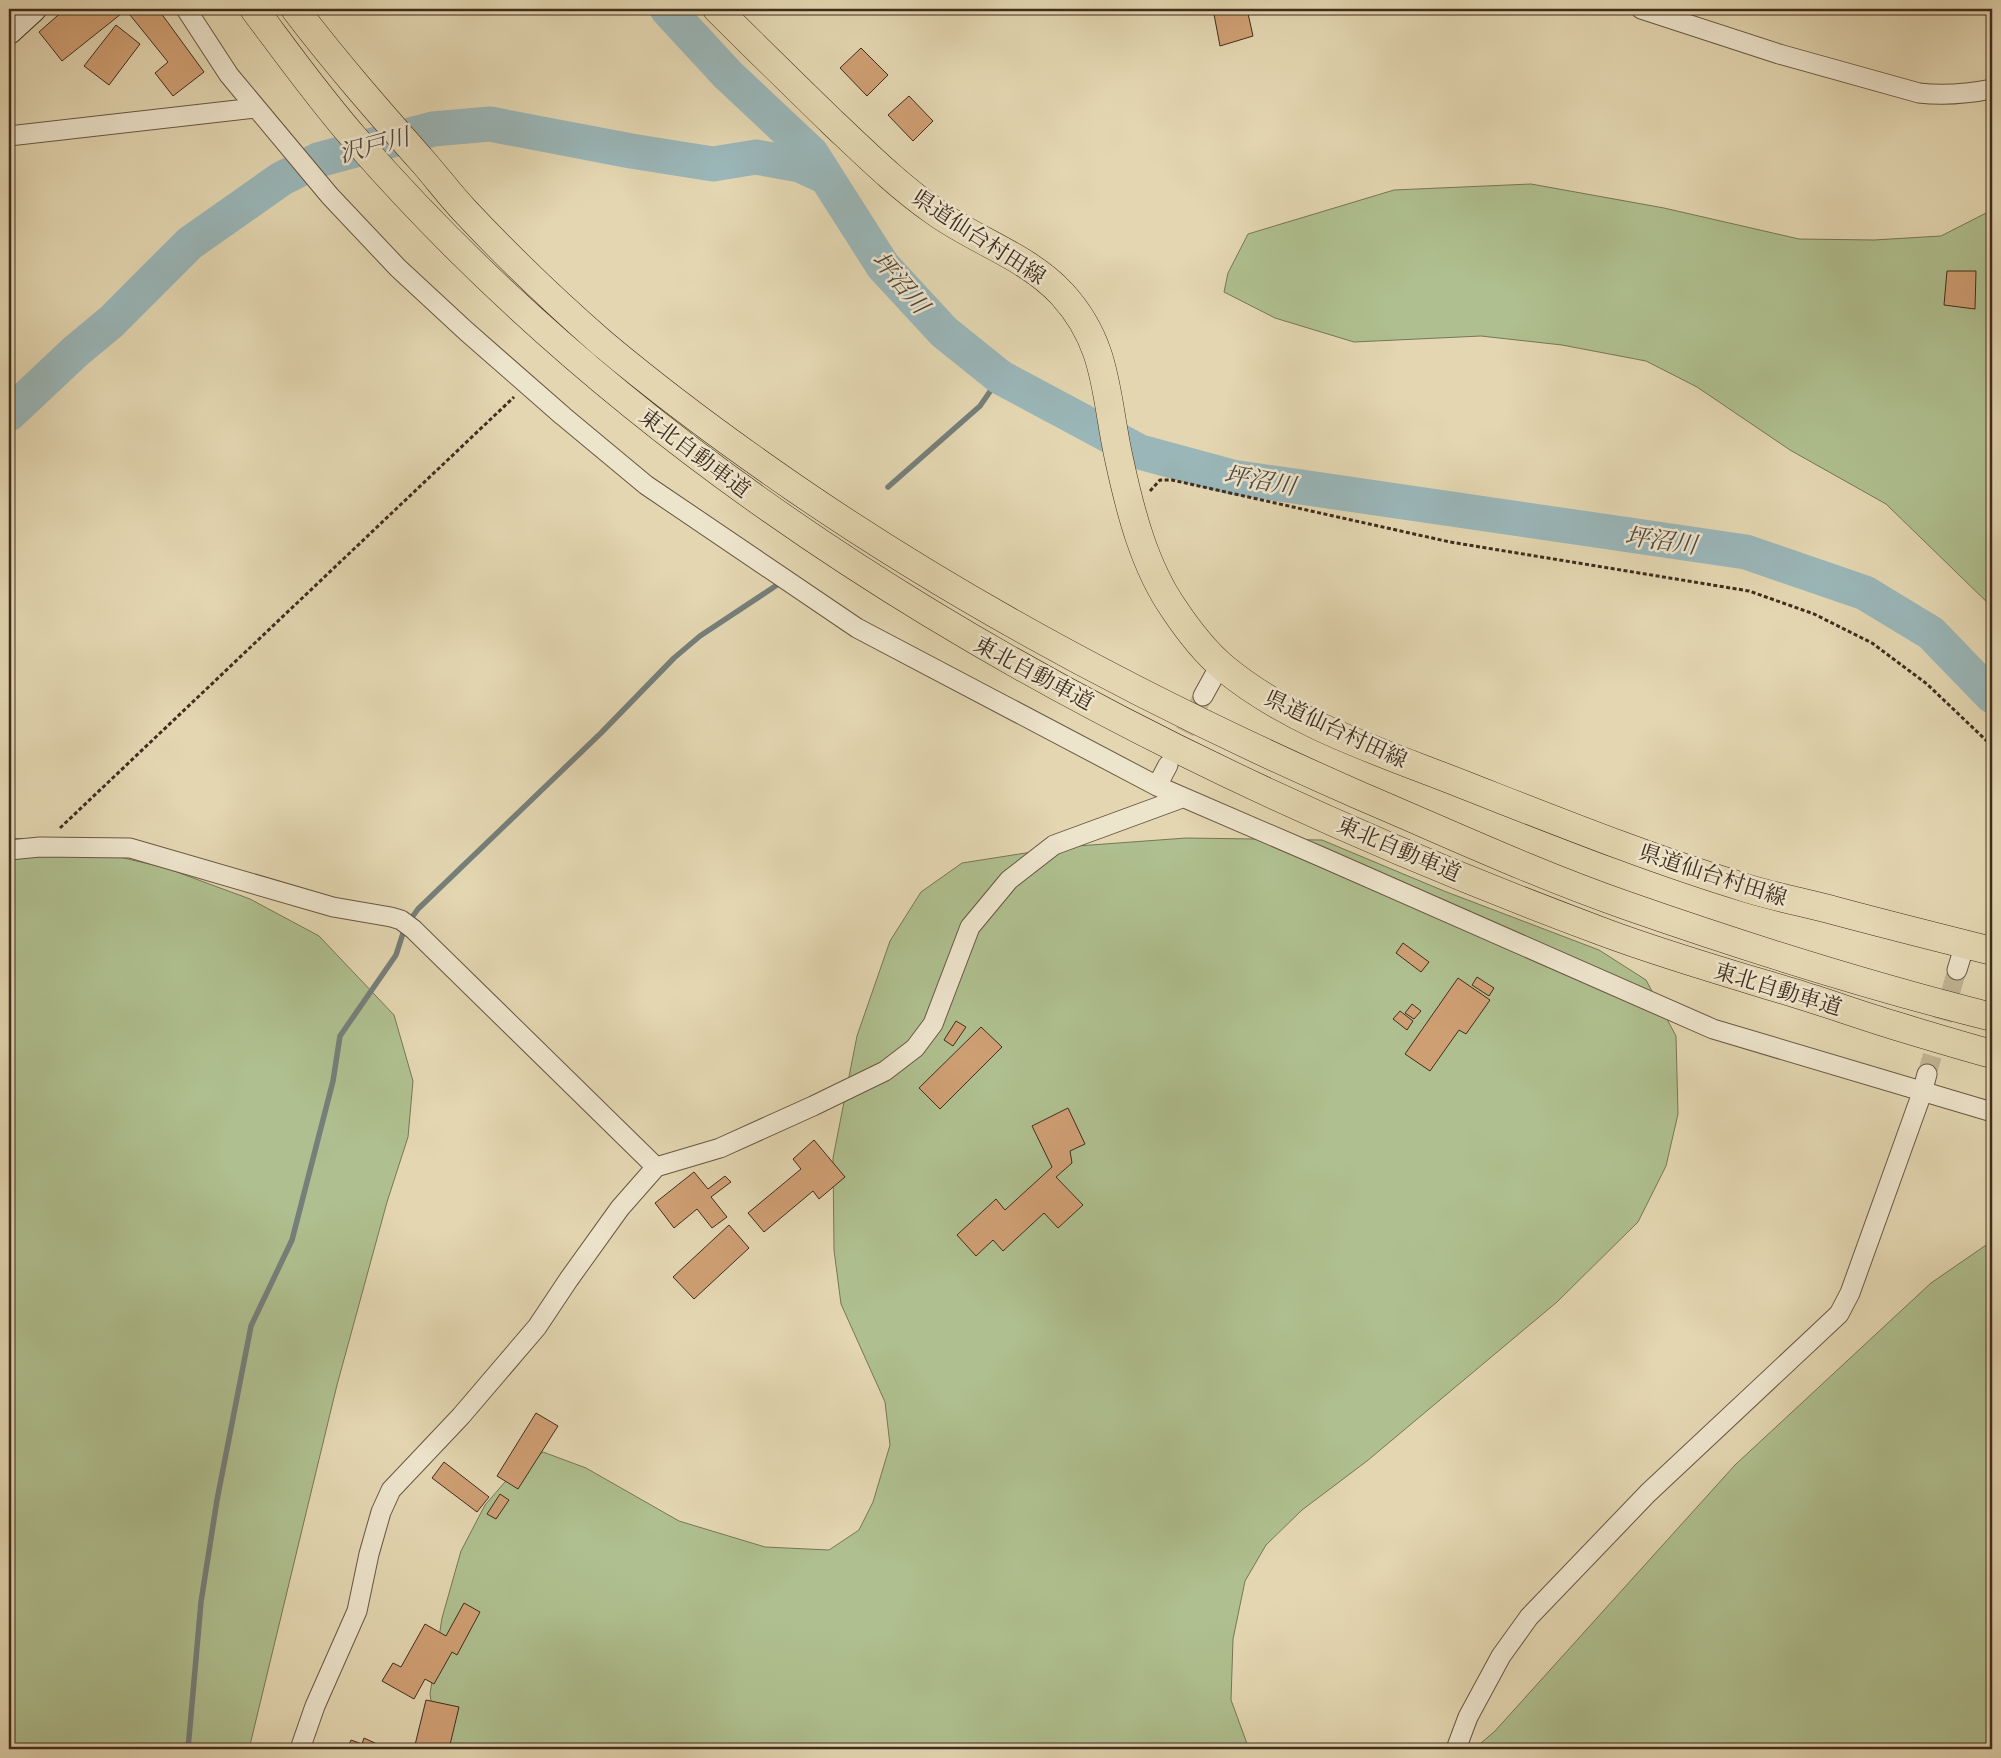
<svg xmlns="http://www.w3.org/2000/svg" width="2001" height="1758" font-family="'EB Garamond','Noto Serif JP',serif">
<rect width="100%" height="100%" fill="#e3d6b1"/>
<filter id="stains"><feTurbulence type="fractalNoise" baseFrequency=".004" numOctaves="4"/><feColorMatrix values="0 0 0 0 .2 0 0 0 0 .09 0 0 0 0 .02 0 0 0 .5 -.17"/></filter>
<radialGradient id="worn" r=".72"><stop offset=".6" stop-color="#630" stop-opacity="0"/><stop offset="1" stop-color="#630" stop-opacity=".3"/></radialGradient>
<path fill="#afbf8f" stroke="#787656" d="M1531,184L1664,208L1799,239L1874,240L1941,236L1992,210V607L1886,504L1790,450L1697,387L1646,361L1562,345L1481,336L1354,342L1275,318L1224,292L1228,273L1248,234L1394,190Z
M9,838L48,840L166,868L250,899L319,936L394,1015L413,1081L408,1137L387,1202L337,1385L249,1749H9Z
M1186,838L1322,840L1444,891L1599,950L1646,980L1676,1036L1678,1114L1666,1166L1638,1222L1557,1302L1367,1461L1302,1510L1266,1545L1245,1581L1233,1639L1231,1700L1249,1749H438L430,1694L442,1618L461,1551L485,1505L512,1474L543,1452L586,1468L679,1521L765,1547L829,1550L859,1530L873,1502L890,1445L885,1402L841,1304L834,1250L833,1158L857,1036L890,941L921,892L962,863L1064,847Z
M1992,1241V1749H1474L1495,1731L1735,1465L1931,1283Z"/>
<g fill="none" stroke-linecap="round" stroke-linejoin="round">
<path stroke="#767f7a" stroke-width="5.5" d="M888,487L980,406L1000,377
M188,1749L201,1602L217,1500L251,1326L292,1240L333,1081L340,1036L396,955L405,927L418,909L601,733L674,658L700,636L777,585"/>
<path stroke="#9ab6b8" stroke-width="35" d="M667,9L728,75L811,153L883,266L944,332L1000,377L1140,452L1232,477L1746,552L1865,593L1931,633L1992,696
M9,414L76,351L111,322L190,243L281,179L318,160L433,129L490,124L631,151L713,164L756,157L800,165L826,177"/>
</g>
<path fill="#cf9f74" stroke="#402d1d" d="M65,9H158L204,72L173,96L155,73L168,62L126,10L62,61L39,32Z
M1213,9H1247L1253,36L1220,46Z
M116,25L140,44L109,85L84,66Z
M861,48L888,75L867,96L840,68Z
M909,96L933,121L913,141L888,115Z
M1947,271H1976L1975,309L1944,305Z
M1403,943L1429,962L1421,972L1396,953Z
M1477,977L1494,988L1489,996L1472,985Z
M1458,978L1490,1000L1466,1034L1459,1030L1430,1071L1405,1054Z
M1412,1004L1421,1011L1414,1019L1405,1013Z
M1400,1011L1413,1021L1407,1030L1393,1019Z
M956,1021L966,1027L953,1046L944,1040Z
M981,1027L1002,1047L940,1109L919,1088Z
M1068,1108L1085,1144L1070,1151L1072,1163L1056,1177L1083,1205L1058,1228L1044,1213L1003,1251L993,1240L976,1256L957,1235L996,1199L1005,1210L1052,1167L1032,1126Z
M814,1140L845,1177L819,1199L813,1191L764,1232L748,1213L801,1169L793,1159Z
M694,1172L708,1189L725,1176L731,1182L711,1197L727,1217L712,1228L697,1209L674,1228L655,1203Z
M729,1225L749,1248L694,1299L673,1277Z
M536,1413L558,1426L518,1489L497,1476Z
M444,1462L489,1497L477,1512L432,1478Z
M500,1494L509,1500L496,1519L487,1514Z
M464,1603L480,1612L457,1655L452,1652L434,1684L425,1679L414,1699L382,1681L393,1663L401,1667L425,1624L446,1636Z
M426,1700L459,1707L449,1749H414Z
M364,1738L377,1744L375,1749H347L351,1740L362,1744Z"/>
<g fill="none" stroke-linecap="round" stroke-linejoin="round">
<path stroke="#c2b493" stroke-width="19" stroke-dasharray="19 9" stroke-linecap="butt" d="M1172,757L1203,696
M1927,1074L1957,970"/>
<defs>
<path id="minor" d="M186,9L229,75L330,196L398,268L466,331L563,416L646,485L857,628L1157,786L1324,858L1713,1029L1992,1112
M1641,9L1779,54L1919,93C1945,96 1967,94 1992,89
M9,136L255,108
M1203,696L1220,665
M1157,786L1168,765
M9,850L40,847L130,848L333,907L391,917L401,920L413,929L656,1167
M1957,970L1965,944
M300,1749L315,1706L357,1611L369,1554L381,1512L391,1490L461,1416L537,1327L569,1279L620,1208L656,1167L720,1148L813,1106L885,1071L915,1048L933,1024L970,927L1009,880L1054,845L1182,798
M1456,1749L1468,1717L1501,1656L1529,1617L1648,1493L1839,1314L1850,1293L1922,1093L1927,1074"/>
<path id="secondary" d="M9,31L33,9"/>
<path id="primary" d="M717,9C755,47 793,84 832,122C865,153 897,185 934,211C975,241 1027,256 1062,294C1109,345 1105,397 1119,459C1130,510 1144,566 1174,609C1188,630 1205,652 1224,668C1293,725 1384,753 1467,786C1559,822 1651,859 1746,888C1775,897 1806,903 1836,911C1888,925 1940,938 1992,951"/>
<path id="motorway" d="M254,9C287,53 319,98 356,140C686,518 1141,760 1606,933C1668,956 1731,974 1794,993C1827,1003 1860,1015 1893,1025C1926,1035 1959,1045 1992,1054
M295,9C336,63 379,112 425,164C438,179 450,195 464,210C507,256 554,301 602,343C664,395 729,443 796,489C974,611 1166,711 1363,797C1450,834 1536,874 1625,905C1745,947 1869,986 1992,1017"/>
</defs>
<use href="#minor" stroke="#695742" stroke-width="21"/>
<use href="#secondary" stroke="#402d1d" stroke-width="28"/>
<use href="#primary" stroke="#402d1d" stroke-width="29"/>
<use href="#motorway" stroke="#402d1d" stroke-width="29"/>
<path stroke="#402d1d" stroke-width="3" stroke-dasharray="4 2.5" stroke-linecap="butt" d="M1150,491L1160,480H1172L1450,542L1749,591L1814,614L1872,643L1927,684L1992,746
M60,828L514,397"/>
<use href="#minor" stroke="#ede4cc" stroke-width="19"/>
<use href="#secondary" stroke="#ede4cc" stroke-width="26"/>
<use href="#primary" stroke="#e3d6b1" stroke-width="28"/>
<use href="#motorway" stroke="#e3d6b1" stroke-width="28"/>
</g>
<g text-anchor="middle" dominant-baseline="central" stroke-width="5" stroke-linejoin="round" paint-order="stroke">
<g font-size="22" fill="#402d1d" stroke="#ede4cc">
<text transform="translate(979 237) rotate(33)">県道仙台村田線</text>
<text transform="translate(695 453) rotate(37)">東北自動車道</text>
<text transform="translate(1034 673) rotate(28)">東北自動車道</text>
<text transform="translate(1336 729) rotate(25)">県道仙台村田線</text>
<text transform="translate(1399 849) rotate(23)">東北自動車道</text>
<text transform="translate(1713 875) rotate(18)">県道仙台村田線</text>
<text transform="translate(1778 989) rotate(17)">東北自動車道</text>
</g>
<g font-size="24" font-style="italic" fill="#52483c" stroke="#ede4cc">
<text transform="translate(374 145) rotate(-15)">沢戸川</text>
<text transform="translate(901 282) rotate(50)">坪沼川</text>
<text transform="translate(1260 480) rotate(10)">坪沼川</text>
<text transform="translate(1661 540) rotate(8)">坪沼川</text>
</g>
</g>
<rect width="2001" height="1758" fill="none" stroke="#e3d6b1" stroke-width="30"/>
<rect x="10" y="10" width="1981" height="1738" fill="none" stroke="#402d1d" stroke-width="2.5"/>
<rect x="15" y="15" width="1971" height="1728" fill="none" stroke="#402d1d"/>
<rect width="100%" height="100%" filter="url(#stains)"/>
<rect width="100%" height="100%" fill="url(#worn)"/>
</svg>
